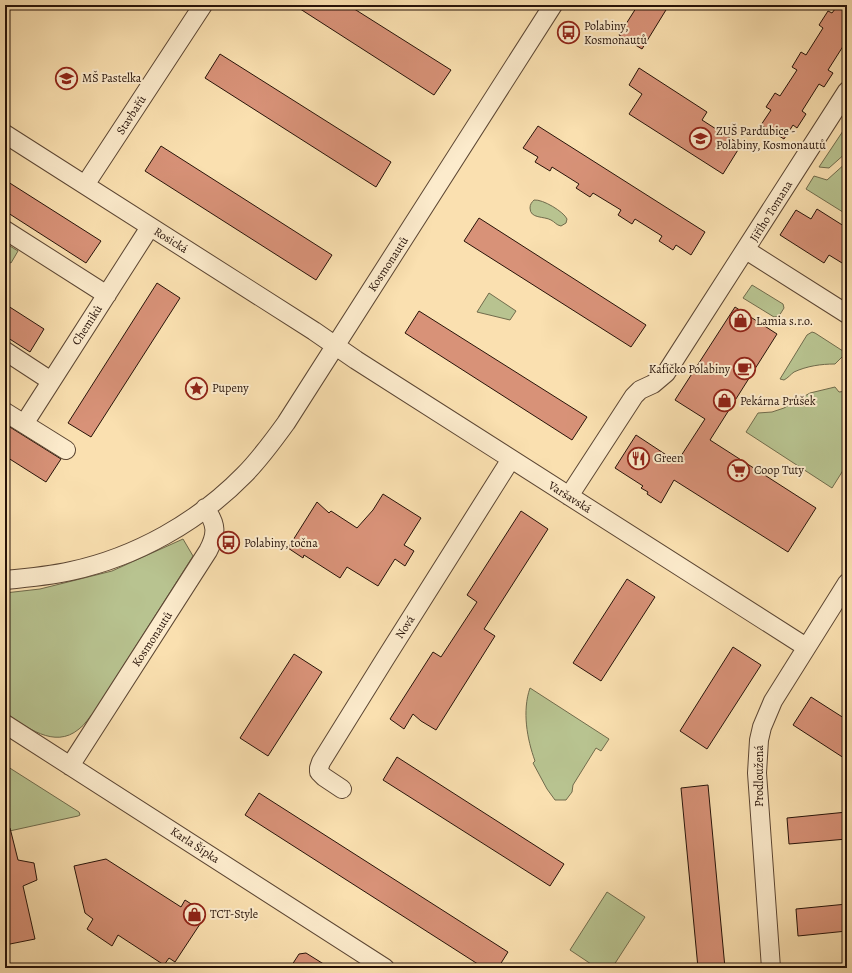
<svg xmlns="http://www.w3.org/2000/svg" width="852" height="973" font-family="Alegreya,serif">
<rect width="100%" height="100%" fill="#fae0b0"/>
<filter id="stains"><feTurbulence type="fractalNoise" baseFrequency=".005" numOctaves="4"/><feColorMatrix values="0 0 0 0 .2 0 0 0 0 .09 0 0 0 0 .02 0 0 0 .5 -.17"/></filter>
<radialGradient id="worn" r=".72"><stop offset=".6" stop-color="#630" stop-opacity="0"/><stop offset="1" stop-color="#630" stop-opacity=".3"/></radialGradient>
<path fill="#b8c390" stroke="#706b4c" d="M847,125V152L829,168L819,167Z
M847,162V213L846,214L806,189L814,176L827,180Z
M534,200C543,199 564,212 567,219L566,223L561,226C556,225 555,222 551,220C544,216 530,219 530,208C530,204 532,202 534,200Z
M5,243L18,251L11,263L5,260Z
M752,285L783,304L784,308L779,316L774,317L743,298Z
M489,293L516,311L510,320L477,312Z
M812,332L815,333L846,353L835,364C821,364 807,366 794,372C791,374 788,378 784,380L780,379L807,335Z
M835,387L839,392L847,391V464L832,488L746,432L758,413L772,412L784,408L810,393Z
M183,539L193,556L94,712C89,717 85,725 79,729C54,750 26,726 5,713V593L40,589L112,571Z
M530,688L609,739L601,751L596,748L573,785L572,792L566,800H555L547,789L533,763L535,761C527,739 522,711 530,688Z
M5,765L79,812L80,815L78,816L5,832Z
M607,892L645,917L612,968H597L570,950Z"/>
<path fill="#d89278" stroke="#271309" d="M294,5H348L451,70L434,95Z
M638,5H669L642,49L619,35Z
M838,5H847V40L828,70L833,73L824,87L819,84L802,111L806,114L797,128L793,125L784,139L761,125L771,110L766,107L775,93L780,96L797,70L792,67L801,52L806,55L823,28L819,25L828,11L832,13Z
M220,54L391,162L376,187L205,78Z
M639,68L707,112L702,120L741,145L723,174L629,114L642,94L629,85Z
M538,126L705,232L691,255L676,245L673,250L659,241L662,236L635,219L632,224L618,215L621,210L593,193L590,197L576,188L579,184L552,167L550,171L535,162L538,157L523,148Z
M161,146L332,255L316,280L145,171Z
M5,180L101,241L86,263L5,211Z
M817,209L847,228V266L829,255L824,263L780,235L796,210L811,219Z
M479,218L646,325L631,347L464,241Z
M157,283L180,298L91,437L68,423Z
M5,304L44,329L30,352L5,336Z
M735,307L777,334L710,440L816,508L788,552L674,480L661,503L647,494L648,492L641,488L643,486L615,468L636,435L677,462L705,419L675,400Z
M419,311L587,417L572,440L405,333Z
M5,424L61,459L46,482L5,456Z
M383,494L421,518L404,545L414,551L405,566L395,559L378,586L347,567L340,578L304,555L303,558L288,548L317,502L329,513L331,511L357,528L373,510Z
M521,511L548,529L484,629L495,636L436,730L421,721L413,714L404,729L390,719L433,652L441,657L477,602L467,595Z
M627,579L655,597L601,681L573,663Z
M733,647L761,665L707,749L680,731Z
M294,654L322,672L268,756L240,738Z
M811,697L847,720V760L793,725Z
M397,757L564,864L550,886L383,780Z
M708,785L725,968H698L681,788Z
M259,793L508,952L498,968H484L245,815Z
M847,812V839L789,844L787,818Z
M5,828H10L18,860L34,863L37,880L23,886L35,939L5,945Z
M106,859L181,907L185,900L199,909L202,921L175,962L169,958L164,965L118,935L112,946L87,929L93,919L85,913L74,866Z
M847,904V931L798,936L796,909Z
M306,953L330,968H290L299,954Z"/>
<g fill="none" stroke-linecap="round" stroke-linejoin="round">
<defs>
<path id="minor" d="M5,134L314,331L356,360L806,647
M85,185L203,5
M5,230L107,295
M746,250L847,314
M5,351L51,381
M5,412L66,450
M24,424L150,227
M569,496L634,396L640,390L653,384L666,373L847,91
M5,580C27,578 49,576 71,571C136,557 198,522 244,475C260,459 273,441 286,423L553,5
M5,724L385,968
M70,766L208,551C217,534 217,524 205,508
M342,789L324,777L319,772V768L321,762L385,659L511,459
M771,968L757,773L759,740L762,727L773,701L847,583"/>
</defs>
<use href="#minor" stroke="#5c4633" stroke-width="20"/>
<use href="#minor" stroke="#fcebcc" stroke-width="18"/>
</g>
<defs>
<symbol id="bus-ring" viewBox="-11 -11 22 22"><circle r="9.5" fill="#fcebcc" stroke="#8f2418" stroke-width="1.5"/><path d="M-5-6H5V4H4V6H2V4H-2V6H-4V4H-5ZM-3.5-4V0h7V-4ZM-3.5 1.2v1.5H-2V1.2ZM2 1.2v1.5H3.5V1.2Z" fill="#8f2418"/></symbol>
<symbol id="school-ring" viewBox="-11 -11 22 22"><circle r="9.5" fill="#fcebcc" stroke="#8f2418" stroke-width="1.5"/><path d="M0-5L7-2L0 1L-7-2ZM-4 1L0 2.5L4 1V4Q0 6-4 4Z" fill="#8f2418"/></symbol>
<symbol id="shop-ring" viewBox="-11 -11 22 22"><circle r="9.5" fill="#fcebcc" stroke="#8f2418" stroke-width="1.5"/><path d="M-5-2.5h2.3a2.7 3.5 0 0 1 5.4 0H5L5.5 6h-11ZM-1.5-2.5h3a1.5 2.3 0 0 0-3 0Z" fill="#8f2418"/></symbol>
<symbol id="cafe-ring" viewBox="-11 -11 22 22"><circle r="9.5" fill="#fcebcc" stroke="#8f2418" stroke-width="1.5"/><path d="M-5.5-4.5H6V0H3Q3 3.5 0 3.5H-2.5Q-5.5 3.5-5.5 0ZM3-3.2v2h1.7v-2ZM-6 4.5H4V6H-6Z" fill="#8f2418"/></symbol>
<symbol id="sight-ring" viewBox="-11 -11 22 22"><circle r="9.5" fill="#fcebcc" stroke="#8f2418" stroke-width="1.5"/><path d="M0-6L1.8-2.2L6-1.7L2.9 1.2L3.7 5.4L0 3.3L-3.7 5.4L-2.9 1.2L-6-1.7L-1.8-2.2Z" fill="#8f2418"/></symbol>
<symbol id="restaurant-ring" viewBox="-11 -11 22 22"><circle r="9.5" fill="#fcebcc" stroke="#8f2418" stroke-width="1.5"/><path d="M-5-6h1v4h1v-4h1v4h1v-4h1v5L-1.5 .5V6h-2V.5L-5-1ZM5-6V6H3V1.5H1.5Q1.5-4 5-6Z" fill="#8f2418"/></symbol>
<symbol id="supermarket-ring" viewBox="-11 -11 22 22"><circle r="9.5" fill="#fcebcc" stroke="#8f2418" stroke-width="1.5"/><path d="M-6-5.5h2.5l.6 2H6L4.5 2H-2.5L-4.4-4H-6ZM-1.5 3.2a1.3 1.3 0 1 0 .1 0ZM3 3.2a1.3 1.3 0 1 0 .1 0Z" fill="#8f2418"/></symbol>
</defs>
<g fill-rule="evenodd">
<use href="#bus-ring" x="556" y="20" width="25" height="25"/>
<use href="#school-ring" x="54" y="66" width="25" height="25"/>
<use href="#school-ring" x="688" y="126" width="25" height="25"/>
<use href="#shop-ring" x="728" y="308" width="25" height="25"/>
<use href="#cafe-ring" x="732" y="356" width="25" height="25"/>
<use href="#sight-ring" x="184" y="376" width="25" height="25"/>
<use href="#shop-ring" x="712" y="388" width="25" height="25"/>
<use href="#restaurant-ring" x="626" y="446" width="25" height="25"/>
<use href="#supermarket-ring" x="726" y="458" width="25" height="25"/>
<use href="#bus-ring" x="216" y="530" width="25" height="25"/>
<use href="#shop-ring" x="182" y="902" width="25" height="25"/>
</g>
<g text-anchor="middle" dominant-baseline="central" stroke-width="4" stroke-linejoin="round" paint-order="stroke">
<g font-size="12" fill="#271309" stroke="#fcebcc" text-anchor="start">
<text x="584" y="26">Polabiny,<tspan x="584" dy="14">Kosmonautů</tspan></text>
<text x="82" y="78">MŠ Pastelka</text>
<text x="716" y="131">ZUŠ Pardubice -<tspan x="716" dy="14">Polabiny, Kosmonautů</tspan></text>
<text x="756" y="321">Lamia s.r.o.</text>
<text x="730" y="369" text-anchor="end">Kafíčko Polabiny</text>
<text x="212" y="388">Pupeny</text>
<text x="740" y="401">Pekárna Průšek</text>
<text x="654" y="458">Green</text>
<text x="754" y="470">Coop Tuty</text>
<text x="244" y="543">Polabiny, točna</text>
<text x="210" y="914">TCT-Style</text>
</g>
<g font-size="12" fill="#271309" stroke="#fcebcc">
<text transform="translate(131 115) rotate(-57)">Stavbařů</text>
<text transform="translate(771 211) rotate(-58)">Jiřího Tomana</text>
<text transform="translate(171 240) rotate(32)">Rosická</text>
<text transform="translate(388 264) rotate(-57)">Kosmonautů</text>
<text transform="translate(87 325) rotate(-57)">Chemiků</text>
<text transform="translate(570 497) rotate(32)">Varšavská</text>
<text transform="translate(405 627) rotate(-57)">Nová</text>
<text transform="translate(152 639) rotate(-57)">Kosmonautů</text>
<text transform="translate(759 776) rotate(-90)">Prodloužená</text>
<text transform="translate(195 845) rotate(33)">Karla Šípka</text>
</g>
</g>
<rect width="852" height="973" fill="none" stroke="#fae0b0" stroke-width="20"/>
<rect x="6" y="6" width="840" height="961" fill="none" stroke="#271309" stroke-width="2"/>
<rect x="10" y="10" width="832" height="953" fill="none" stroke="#271309"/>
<rect width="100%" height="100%" filter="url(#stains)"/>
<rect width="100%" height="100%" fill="url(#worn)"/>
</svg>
